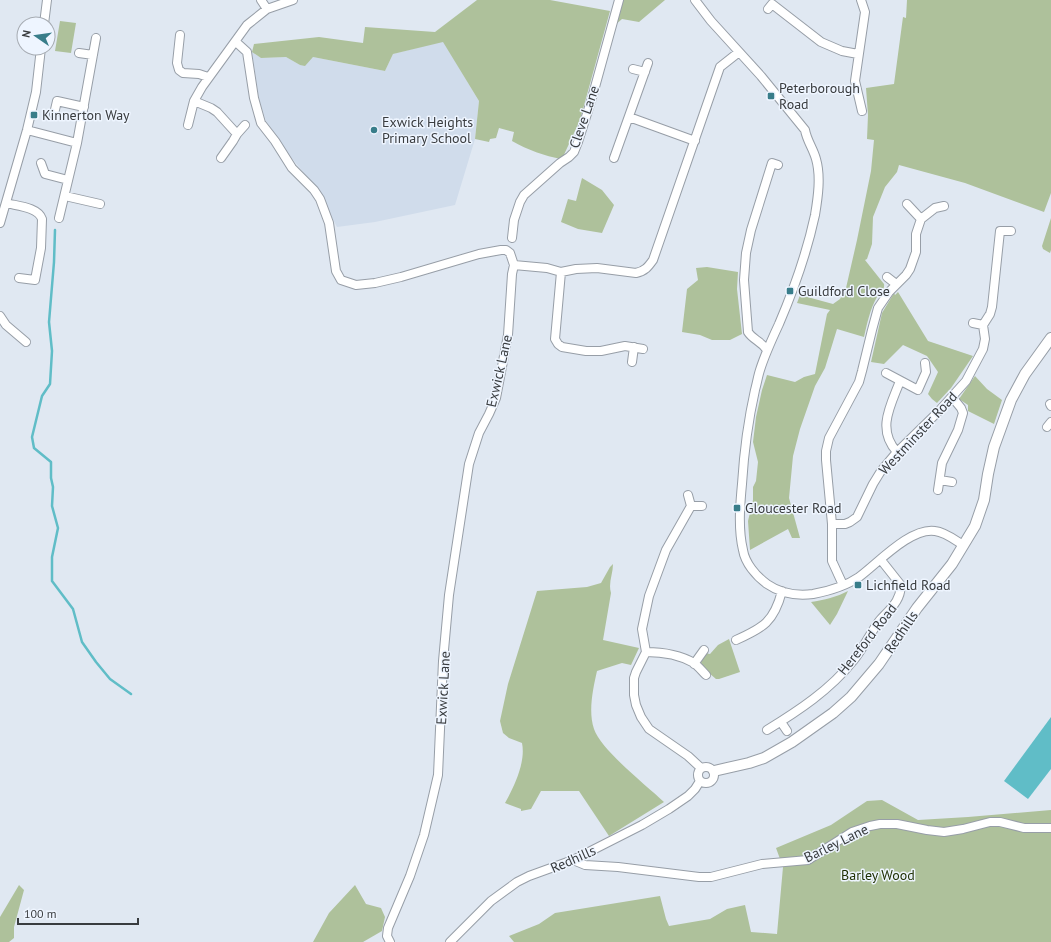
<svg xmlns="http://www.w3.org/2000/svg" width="1051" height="942" font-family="'PT Sans',sans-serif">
<rect width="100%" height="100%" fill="#e0e8f2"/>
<path fill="#d0dceb" d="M443,41L479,101L475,139L455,205L375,222L337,227L326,206L312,183L281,145L266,121L259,99L252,52L261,58L286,57L300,65L313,57L385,71L393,54Z"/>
<path fill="#aec19b" d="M477,0H550L610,11L580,120L562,159C544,156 528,150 512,141L514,132L499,128L496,138L490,139L489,142L475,139L479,101L443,42L393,54L385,71L313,57L305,66L300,65L286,57L261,58L252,52L254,44L319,37L363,43L365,27L435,32Z
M621,0H665L639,22L622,19L614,26Z
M907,0H1051V193L1044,212L965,183L899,165L897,172L885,187L873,217L872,244L867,259L865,260L884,284C885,290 880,293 877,297C870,309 867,324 864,337L837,329L825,368L815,386L800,429L793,456L789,498L800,538H792L788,529L750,550L748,521L753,500V487L756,481L758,462L753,442L756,417L762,390L767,375L795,382L804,377L815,374L827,314L830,310L797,303L800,295L833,304L840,299L846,288L857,240L871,171L874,140L867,139L868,115L866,88L894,84L903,17L906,18Z
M60,21L76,23L71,53L55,51Z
M582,178L602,190L614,205L602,233L578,229L561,222L568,199L576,201Z
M1051,218V250L1050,253L1043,249L1042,246Z
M707,267L738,272L737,289L742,334L730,340H712L700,335L682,332L687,289L698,280L696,268Z
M898,292L928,341L973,356L951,388L937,403L932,399L928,394L938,372L927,356L903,345L884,364L871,362L882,313L894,293L895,295Z
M975,376L987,389L1002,400L994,424L968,411V405L959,399Z
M613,564C613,574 608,583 611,593L603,640L639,648L631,665L622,663L597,671C593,689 588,711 594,729C601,750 646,785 664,802L609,836L579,791H541L531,809L521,811V809L505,803C514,787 526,762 522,743L509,738L503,733L500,721L508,684L537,591L587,587L601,583L610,567Z
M848,591L837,614L830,625L811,602C824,600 837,597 848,591Z
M729,639L740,672L719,679H716L702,667L701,662L705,653L710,654L718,645Z
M882,800L918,820L968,817L1051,810V942H514L509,936L539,924L555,913L660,896L666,919L669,926L710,919L727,909L745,905L751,932L777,934L783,867L776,848L831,825L867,801Z
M19,885L24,890L14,927V938L9,942H0V917Z
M355,885L366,904L381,908L385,917L382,931L363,942H313L329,913Z"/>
<path fill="#60bdc7" d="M1051,717V769L1028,799L1004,781Z"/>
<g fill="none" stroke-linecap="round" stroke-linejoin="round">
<path stroke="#60bdc7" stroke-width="2.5" d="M55,230L54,262L49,322L52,351L50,384L42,396L32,437L34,448L51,462V478L53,487L52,506L58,528L52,557V581L73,609L82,642L96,662L110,679L131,694"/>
<defs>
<path id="minor" d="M261,0L267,9
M695,0L711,21L761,76L805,130C807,141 813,148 816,159C821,176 818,197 815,215C807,252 794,289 779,324C772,339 765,354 760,370C758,376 757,383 755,390C748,421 744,452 742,484C740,505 738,529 743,550C745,563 756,576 767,584C780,593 797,596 813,594C829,591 846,586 859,577C878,563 911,527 935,531C945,532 955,540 963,545
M861,0L865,12L855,81L862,111
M768,9L772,4L821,42L842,51L858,54
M44,24L47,0
M180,35L177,63L179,70L183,73L199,74L208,77
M236,42L247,52L254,98L261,123L275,141L292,168L314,190L320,199L329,223L336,271L341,280L356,285L375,283L401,277L479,254L501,250H506L510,253L514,265L512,274L508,335L496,398L489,414L479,433L469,464L449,595L443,661L438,775L424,835L410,876L388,928L387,936L390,942
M79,53L93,55
M633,69L645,72
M194,101L211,108L217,112L237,134L233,141L221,158
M54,114L57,101L84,107
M629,117L695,141
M188,125L194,101L202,87L247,25L267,9L293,0
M27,130L77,143L59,218
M237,134L245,125
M77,143L96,38
M614,158L648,63
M41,163L45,174L68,180
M65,196L100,204
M6,203C17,206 38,207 42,219L41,248L35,280L19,278
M907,204L921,219
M0,223L27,130L36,92L41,48
M512,238L514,220L520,202L524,195L560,163L569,157L574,152L578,142L592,98L619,0
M514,265L547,268L561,272L576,269L597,268L636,273C645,271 648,267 653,260L720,67L739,52
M561,272L555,339L558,344L562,347L586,351H601L625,346L643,349
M887,277L896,284
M0,316L6,325L26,342
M973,323L983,325
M767,350C760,340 753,340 748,332L744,280L746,253L751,230L772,163L778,165
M632,362L634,347
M886,373L918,390L926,372L925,363
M1050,404L1051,406
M1047,427L1051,422
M897,452C876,429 891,405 900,381
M940,480L952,482
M938,490L942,463L958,430L963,413L961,408L952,397
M688,495L691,506
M832,524H845L850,522L857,517L873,484L881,471L897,452L939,411L966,381L983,349L985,339L983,325L990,314L992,307L1000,231H1011
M843,585L832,561V524L826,460V451L829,438L859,382L862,371L872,330L878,308L889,292L906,275L910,269L916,252V234L921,219L935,208L944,206
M736,640C763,628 774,622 782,591
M646,652L642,629L649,596L666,550L691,506H702
M694,664L704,650
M781,722L787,731
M767,730C798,711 830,690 853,661C863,649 870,633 880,620C889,610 903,599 900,584L881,560
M698 775a8 8 0 1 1 16 0a8 8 0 1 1-16 0Z
M701,768L688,756L649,729L641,717L636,705L634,695V678L636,672L646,652C662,652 680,655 694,663C698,666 702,671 706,675
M573,860L585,865L618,867L699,877H711L762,864L808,860L852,832L870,826L880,824H897L927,830L944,832L963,829L990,822H1000L1024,828H1051
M450,942L491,901L517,882L529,876L573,860L642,825L669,809L688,796L695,789L700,781"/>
<path id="tertiary" d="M714,771L749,763L764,758L792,742L833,713L851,697L879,664L917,608L952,564L975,526L984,500L988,474L994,447L1011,400L1025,374L1051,338"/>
</defs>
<use href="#minor" stroke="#979ea7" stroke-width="10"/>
<use href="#tertiary" stroke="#979ea7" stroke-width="12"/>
<use href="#minor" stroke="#fff" stroke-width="8"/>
<use href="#tertiary" stroke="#fff" stroke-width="10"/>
</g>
<g fill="#387d8a" stroke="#eef5ff" stroke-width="1.5">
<rect x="767" y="92" width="8" height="8" rx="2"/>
<rect x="30" y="111" width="8" height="8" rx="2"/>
<circle cx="374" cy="130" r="4"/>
<rect x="786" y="287" width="8" height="8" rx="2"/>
<rect x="733" y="504" width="8" height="8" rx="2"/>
<rect x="854" y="581" width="8" height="8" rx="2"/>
</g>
<g text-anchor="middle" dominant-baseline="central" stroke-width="3" stroke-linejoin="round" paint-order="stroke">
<g font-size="14" fill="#393c3f" stroke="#eef5ff" text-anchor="start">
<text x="779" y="88">Peterborough<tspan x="779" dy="16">Road</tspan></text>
<text x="42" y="115">Kinnerton Way</text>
<text x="382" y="122">Exwick Heights<tspan x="382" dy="16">Primary School</tspan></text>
<text x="798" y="291">Guildford Close</text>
<text x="745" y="508">Gloucester Road</text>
<text x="866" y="585">Lichfield Road</text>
</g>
<g font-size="14" fill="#393c3f" stroke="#eef5ff">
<text transform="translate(584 117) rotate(-71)">Cleve Lane</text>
<text transform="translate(499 371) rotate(-77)">Exwick Lane</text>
<text transform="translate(918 433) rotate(-47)">Westminster Road</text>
<text transform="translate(901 632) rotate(-56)">Redhills</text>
<text transform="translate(867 639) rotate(-52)">Hereford Road</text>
<text transform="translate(443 688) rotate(-87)">Exwick Lane</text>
<text transform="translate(836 843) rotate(-26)">Barley Lane</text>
<text transform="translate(573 859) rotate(-24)">Redhills</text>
</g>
<g font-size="14" fill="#1f3003" stroke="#eef5ff">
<text x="878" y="875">Barley Wood</text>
</g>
</g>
<g transform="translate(36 36) rotate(283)"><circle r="19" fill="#eef5ff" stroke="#a6abb2"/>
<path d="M0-3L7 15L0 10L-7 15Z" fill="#387d8a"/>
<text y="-6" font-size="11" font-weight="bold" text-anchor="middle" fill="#393c3f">N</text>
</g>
<path d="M18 918v6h120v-6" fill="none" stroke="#393c3f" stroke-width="2"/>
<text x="24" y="918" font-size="12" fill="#393c3f" stroke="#eef5ff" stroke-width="3" paint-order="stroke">100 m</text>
</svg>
